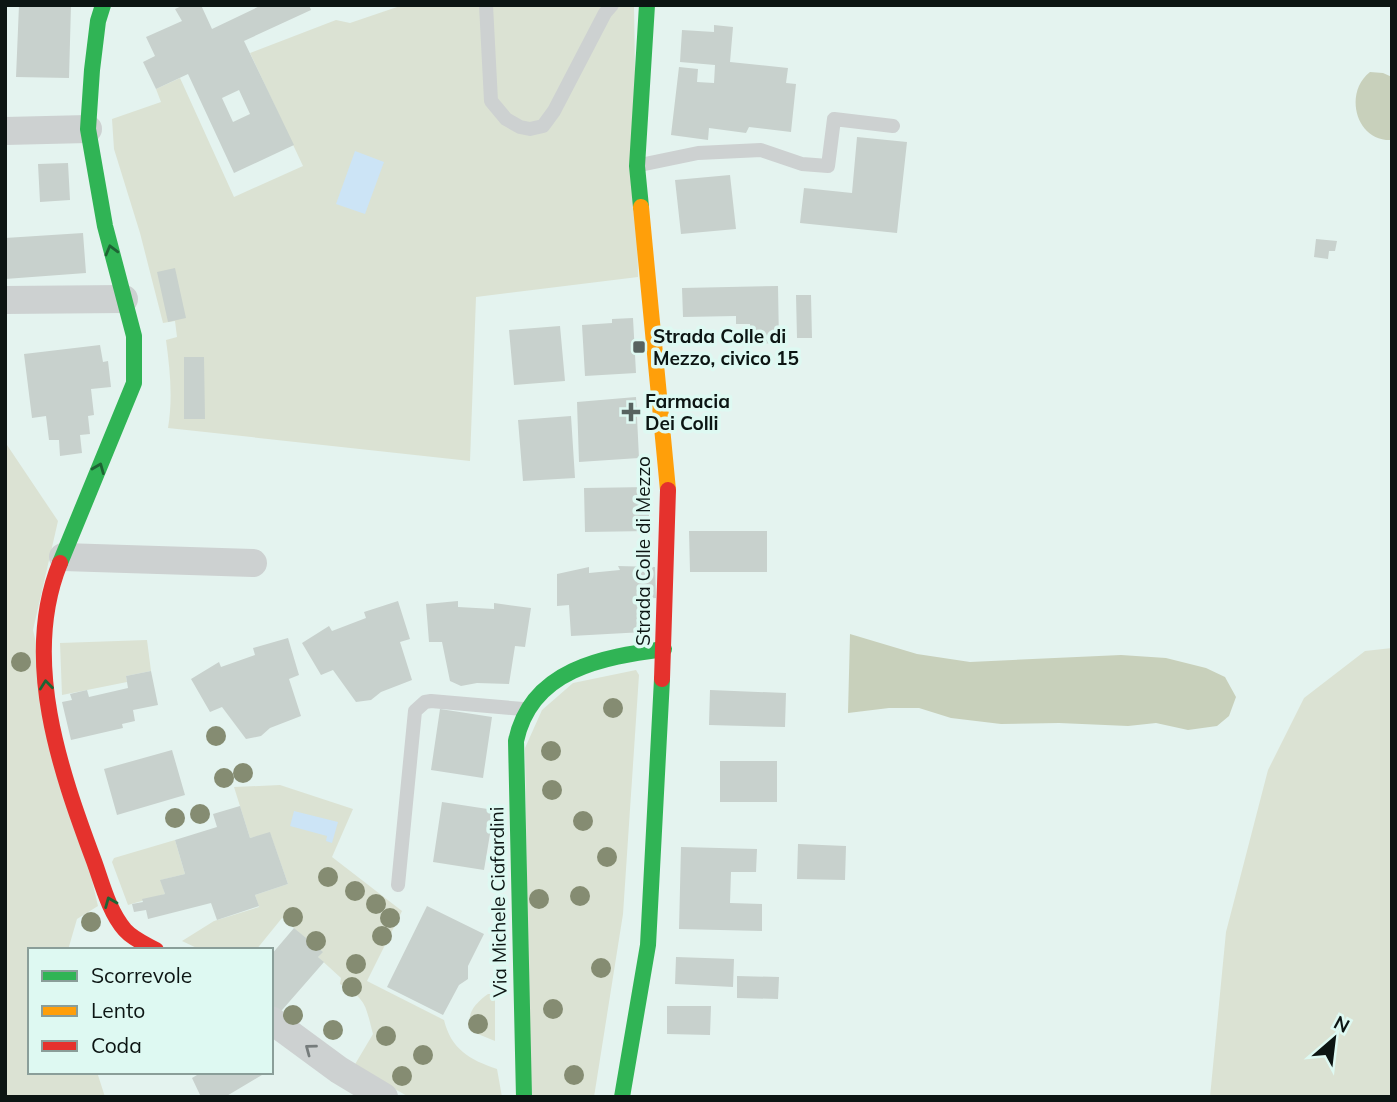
<svg xmlns="http://www.w3.org/2000/svg" width="1397" height="1102" font-family="Mulish,sans-serif">
<rect width="100%" height="100%" fill="#e4f3ef"/>
<path fill="#dbe2d3" d="M403,5H634L638,277L476,297L470,461L168,428C173,398 170,370 166,340L177,337L175,321L163,323L140,233L114,149L112,119L161,102L156,89L180,78L234,197L303,166L250,53L336,20L350,23Z
M5,442L58,521L33,630L98,906L77,919L68,950H30V1072H97L105,1097H5Z
M147,640L151,671L126,676L127,682L62,695L60,643Z
M1392,648V1097H1210L1226,932L1268,770L1304,698L1365,651Z
M636,670L639,675L623,914L594,1097H530L525,748L542,710L573,683Z
M280,785L353,809L332,857L402,911L367,981L444,1020C451,1049 470,1060 497,1069L502,1097H409L354,1066L373,1034C365,1004 367,1000 340,984L341,978L318,957L322,952L282,918L256,950H201L182,941L214,921L259,907L255,895L288,884L270,833L250,838L234,787Z
M175,840L185,874L161,880L165,894L128,905L112,862L114,858Z
M488,994H495V1041L473,1032C464,1016 474,1004 488,994Z"/>
<path fill="#c8d0bb" d="M1370,72L1383,73L1392,77V140C1356,142 1343,93 1370,72Z
M850,634L917,654L970,662L1121,655L1166,658L1206,668L1225,677L1236,697L1229,716L1217,726L1188,730L1156,723L1128,726L1059,723L1001,724L951,718L919,708H889L848,713Z"/>
<path fill="#cce4f6" d="M355,151L384,162L365,214L336,204Z
M294,811L338,822L332,843L326,841L327,836L290,826Z"/>
<path fill="#c8d1cd" fill-rule="evenodd" d="M19,5H71L69,78L16,77Z
M184,5H201L212,29L262,5H309L311,10L244,41L294,145L234,173L188,74L156,89L143,62L155,56L146,37L182,21L175,9ZM239,90L250,114L233,122L222,98Z
M714,25L733,27L730,62L788,68L786,83L796,84L791,132L749,127L746,133L709,128L708,140L671,135L679,67L698,69L697,82L714,83L715,65L680,62L682,30L714,32Z
M857,137L907,142L897,233L800,223L804,188L852,193Z
M68,163L70,200L40,202L38,164Z
M730,175L736,229L681,234L675,180Z
M83,233L86,273L5,279V238Z
M1316,239L1337,241L1335,251H1329L1328,259L1314,257Z
M175,268L186,318L168,322L157,272Z
M778,286L779,343L750,344V324H736V316L683,317L682,288Z
M796,295H811L812,338H797Z
M633,318L636,373L585,376L582,325L612,323V319Z
M560,326L565,381L514,385L509,330Z
M100,345L103,362L108,361L111,387L91,389L94,415L88,416L90,434L80,435L82,453L60,456L59,440H49L46,416L32,418L24,354Z
M184,357H204L205,419H184Z
M636,397L639,458L579,462L577,402Z
M571,416L575,478L523,481L518,420Z
M649,487V531L585,532L584,488Z
M689,531H767V572H690Z
M618,566L655,567L656,598L643,599L644,632L571,636L569,605L557,606V574L589,567V573L620,570Z
M398,601L410,639L400,642L412,680L381,692L371,700L356,702L333,670L321,675L302,643L329,626L332,631L366,618L364,612Z
M458,601V607L494,609V603L531,608L525,647L515,646L509,684L477,683L461,686L450,681L442,642H429L426,604Z
M288,638L299,675L289,679L301,716L270,728L261,736L246,739L222,707L210,712L191,679L219,662L221,667L255,655L253,648Z
M151,671L158,705L133,710L135,721L122,724L123,728L71,740L62,702L72,700L70,694L87,690L89,697L128,688L126,676Z
M710,690L786,693L785,727L709,725Z
M440,709L492,717L483,778L431,770Z
M172,750L185,795L117,815L104,769Z
M720,761H777V802H720Z
M442,802L494,810L484,870L433,862Z
M240,806L250,838L270,832L288,884L255,895L259,906L217,920L211,903L148,919L146,910L134,912L132,904L143,902L142,899L165,894L160,880L185,874L175,840L217,827L213,814Z
M798,844L846,846L845,880L797,879Z
M681,847L757,849L756,872H731L730,903L762,904V931L679,929Z
M427,906L484,934L468,966V979L459,985L443,1015L387,987Z
M294,928L323,952L318,957L324,962L276,1017L271,1013V955Z
M676,957L734,959L733,987L675,984Z
M737,976L779,977L778,999L737,998Z
M667,1006H711L710,1035L667,1034Z
M202,1072H267L225,1097H201L192,1078Z"/>
<g fill="none" stroke-linecap="round" stroke-linejoin="round">
<path stroke="#cdd1d1" stroke-width="14" d="M486,5L491,101L506,119L520,127L530,129L543,126L554,111L605,13L612,5
M640,165L698,153L761,150L802,164L828,166L834,119L893,126
M398,885L415,711L425,702L431,701L523,709"/>
<path stroke="#cdd1d1" stroke-width="28" d="M5,131L88,129
M5,300L124,299
M63,557L253,563
M271,1020L339,1070L384,1097"/>
<path stroke="#30b455" stroke-width="16" d="M641,207L637,166L647,5
M60,563L134,383V336L105,226L88,129L92,70L98,21L103,5
M524,1097L516,741C531,669 603,657 664,649
M622,1097L648,945L662,679"/>
<path stroke="#ff9f0a" stroke-width="16" d="M641,207L668,490"/>
<path stroke="#e5322d" stroke-width="16" d="M60,563C21,659 60,770 94,861C102,883 109,912 125,930C133,939 145,944 156,950
M662,679L668,490"/>
</g>
<g fill="#858c72">
<circle cx="21" cy="662" r="10"/>
<circle cx="613" cy="708" r="10"/>
<circle cx="216" cy="736" r="10"/>
<circle cx="551" cy="751" r="10"/>
<circle cx="243" cy="773" r="10"/>
<circle cx="224" cy="778" r="10"/>
<circle cx="552" cy="790" r="10"/>
<circle cx="200" cy="814" r="10"/>
<circle cx="175" cy="818" r="10"/>
<circle cx="583" cy="821" r="10"/>
<circle cx="607" cy="857" r="10"/>
<circle cx="328" cy="877" r="10"/>
<circle cx="355" cy="891" r="10"/>
<circle cx="580" cy="896" r="10"/>
<circle cx="539" cy="899" r="10"/>
<circle cx="376" cy="904" r="10"/>
<circle cx="293" cy="917" r="10"/>
<circle cx="390" cy="918" r="10"/>
<circle cx="91" cy="922" r="10"/>
<circle cx="382" cy="936" r="10"/>
<circle cx="316" cy="941" r="10"/>
<circle cx="356" cy="964" r="10"/>
<circle cx="601" cy="968" r="10"/>
<circle cx="352" cy="987" r="10"/>
<circle cx="553" cy="1009" r="10"/>
<circle cx="293" cy="1015" r="10"/>
<circle cx="478" cy="1024" r="10"/>
<circle cx="333" cy="1030" r="10"/>
<circle cx="386" cy="1036" r="10"/>
<circle cx="423" cy="1055" r="10"/>
<circle cx="574" cy="1075" r="10"/>
<circle cx="402" cy="1076" r="10"/>
</g>
<defs><path id="oneway-chevron" d="M-2-3.5L2.5 0L-2 3.5" fill="none" stroke-width="1.6" stroke-linecap="round" stroke-linejoin="round" transform="scale(1.75)"/></defs>
<g stroke="#1e6434">
<use href="#oneway-chevron" transform="translate(111 250) rotate(-105)"/>
<use href="#oneway-chevron" transform="translate(99 468) rotate(-68)"/>
<use href="#oneway-chevron" transform="translate(46 685) rotate(-96)"/>
<use href="#oneway-chevron" transform="translate(110 902) rotate(-112)"/>
</g>
<use stroke="#767c7c" href="#oneway-chevron" transform="translate(310 1049) rotate(-143)"/>
<g fill="#586360" stroke="#def9f2" stroke-width="2.5">
<rect x="632" y="340" width="14" height="14" rx="3.5"/>
<path d="M627.5 401.5h7v7h7v7h-7v7h-7v-7h-7v-7h7z"/>
</g>
<g text-anchor="middle" dominant-baseline="central" stroke-width="7" stroke-linejoin="round" paint-order="stroke">
<g font-size="19" font-weight="bold" fill="#0c1513" stroke="#def9f2" text-anchor="start">
<text x="653" y="336">Strada Colle di<tspan x="653" dy="22">Mezzo, civico 15</tspan></text>
<text x="645" y="401">Farmacia<tspan x="645" dy="22">Dei Colli</tspan></text>
</g>
<g font-size="19" fill="#0c1513" stroke="#def9f2">
<text transform="translate(643 551) rotate(-90)">Strada Colle di Mezzo</text>
<text transform="translate(498 902) rotate(-91)">Via Michele Ciafardini</text>
</g>
</g>
<rect width="1397" height="1102" fill="none" stroke="#0c1513" stroke-width="14"/>
<rect x="28" y="948" width="245" height="126" fill="#def9f2" stroke="#8a9e99" stroke-width="2"/>
<rect x="42" y="971" width="35" height="10" fill="#30b455" stroke="#8a9e99" stroke-width="2"/>
<text x="91" y="983" font-size="21" fill="#0c1513">Scorrevole</text>
<rect x="42" y="1006" width="35" height="10" fill="#ff9f0a" stroke="#8a9e99" stroke-width="2"/>
<text x="91" y="1018" font-size="21" fill="#0c1513">Lento</text>
<rect x="42" y="1041" width="35" height="10" fill="#e5322d" stroke="#8a9e99" stroke-width="2"/>
<text x="91" y="1053" font-size="21" fill="#0c1513">Coda</text>
<g transform="translate(1334 1039) rotate(28)" stroke="#def9f2" stroke-width="5" paint-order="stroke">
<path d="M0-5L12 26L0 18L-12 26Z" fill="#0c1513"/>
<text y="-10" font-size="19" font-weight="bold" text-anchor="middle" fill="#0c1513">N</text>
</g>
</svg>
